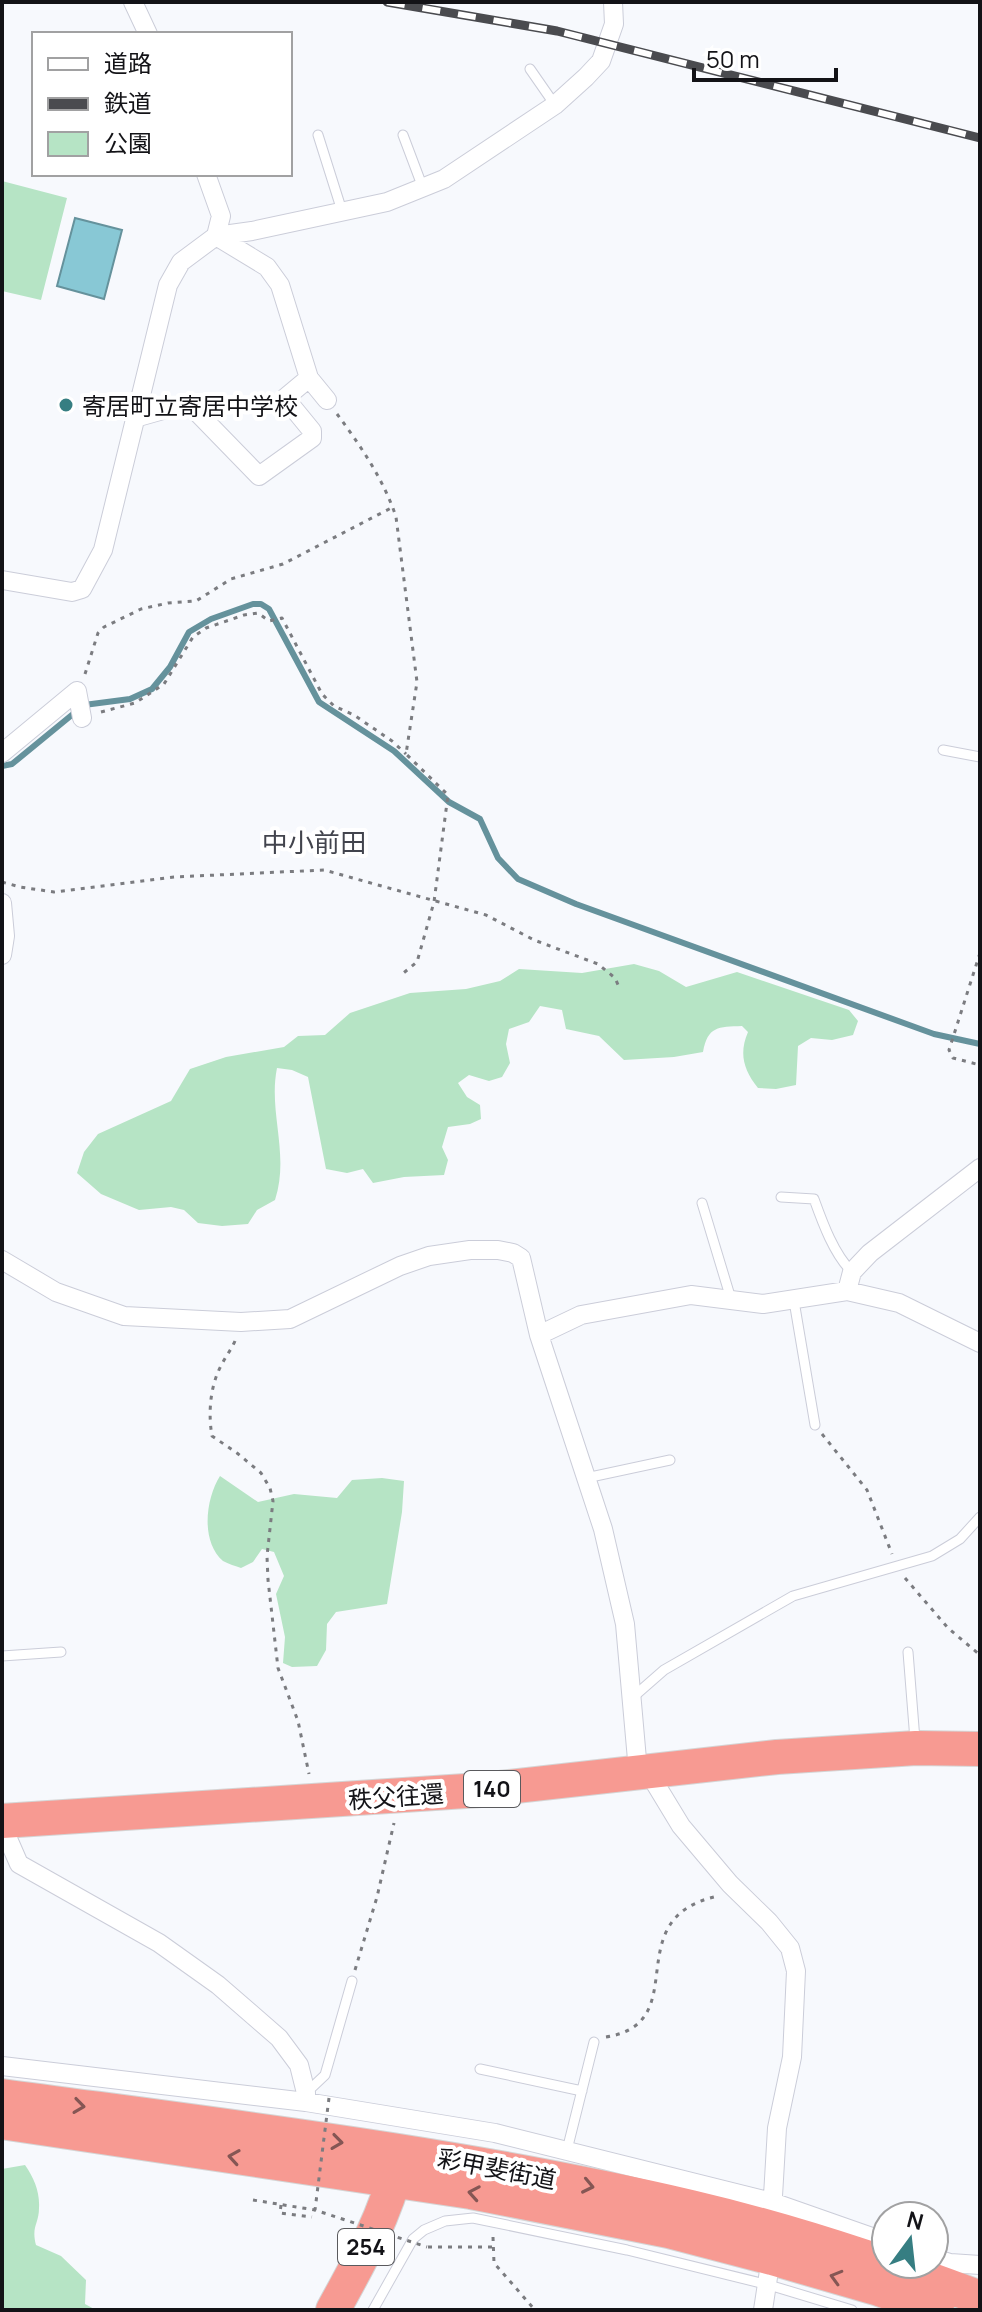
<svg xmlns="http://www.w3.org/2000/svg" width="982" height="2312" font-family="Manrope,'Noto Sans JP',sans-serif">
<rect width="100%" height="100%" fill="#f7f9fd"/>
<path fill="#b6e4c5" d="M2,181L67,198L41,300L2,291Z
M634,964L659,971L686,987L737,972L849,1010L858,1021L853,1035L832,1040L811,1038L798,1046L796,1085L776,1089L758,1088C743,1069 739,1053 748,1032L742,1026C718,1027 708,1026 703,1052L674,1057L624,1060L599,1036L566,1029L562,1010L540,1006L529,1022L509,1029L506,1044L510,1063L502,1077L489,1081L469,1075L458,1083L467,1097L480,1105L481,1119L470,1124L448,1127L442,1147L448,1160L444,1175L404,1177L373,1183L363,1169L347,1173L326,1169L308,1077L292,1070L277,1068C268,1112 290,1154 275,1200L257,1210L248,1224L222,1226L198,1223L184,1210L171,1207L139,1210L101,1194L77,1173L84,1152L98,1134L171,1101L190,1069L226,1057L284,1047L298,1036L325,1035L350,1013L410,993L466,989L500,981L519,969L582,973Z
M220,1476L258,1502L294,1494L337,1498L352,1480L382,1478L404,1481L402,1512L387,1604L336,1612L327,1624L326,1650L317,1666L292,1667L283,1663L285,1637L276,1594L284,1576L274,1552L262,1549L253,1562L241,1568C236,1566 228,1564 223,1561C200,1541 206,1498 220,1476Z
M25,2165C34,2178 40,2192 39,2208C39,2224 31,2226 36,2245L61,2256L86,2280L85,2304L96,2310H2V2169Z"/>
<path fill="#88c8d5" stroke="#65929c" stroke-width="2" d="M75,218L122,230L104,299L57,286Z"/>
<g fill="none" stroke-linecap="round" stroke-linejoin="round">
<path stroke="#65929c" stroke-width="6" d="M2,766L12,764L84,705L130,699L152,689L170,667L189,632L211,619L253,604H261L269,609L319,702L394,751L449,802L480,819L498,858L518,879L576,904L934,1034L980,1044"/>
<defs>
<path id="lane" d="M530,69L555,105
M318,135L342,211
M403,135L423,188
M943,750L980,757
M781,1197L814,1199C823,1224 834,1254 852,1272
M702,1203L731,1299
M794,1301L815,1425
M586,1478L670,1460
M908,1652L915,1740
M2,1656L61,1652
M632,1698L664,1670L793,1596L932,1556L960,1539L980,1517
M480,2069L582,2091
M306,2093L325,2075L352,1981
M567,2150L594,2042
M373,2310L413,2239L424,2230L445,2221L473,2218L627,2250L769,2285L852,2310"/>
<path id="street" d="M133,2L148,34
M206,174L221,216L216,236
M216,236L267,267L280,285L309,378L327,400
M135,418L188,403L259,476L312,438V431L285,398L309,378
M2,580L72,592L82,589L103,550L168,285L181,262L216,236L252,231L387,202L444,179L555,105L586,77L601,61L614,24L613,2
M2,753L77,691L82,718
M2,903L5,936L2,955
M2,1260L56,1292L124,1316L241,1322L290,1319L400,1266L429,1256L470,1250H498L513,1253L521,1258L539,1335L603,1529L625,1624L638,1771
M847,1291L852,1272L870,1253L980,1168
M539,1335L581,1315L691,1295L763,1304L847,1291L899,1303L980,1343
M647,1770L681,1826L730,1884L769,1922L790,1948L796,1971L792,2057L777,2128L772,2213
M2,1825L19,1864L159,1943L218,1985L279,2038L299,2065L306,2093V2102
M2,2066L306,2102L495,2133L772,2202L886,2242
M934,2258L950,2263L980,2265
M763,2310L772,2251"/>
<path id="highway" d="M2,1821L481,1790L777,1757L916,1748L980,1749
M2,2096C232,2127 464,2154 691,2207C789,2230 886,2262 980,2298
M2,2122L471,2192L669,2231L772,2258L879,2289L937,2310
M333,2310C359,2263 386,2215 398,2163"/>
</defs>
<use href="#lane" stroke="#cbcdd9" stroke-width="11"/>
<use href="#street" stroke="#cbcdd9" stroke-width="20"/>
<use href="#highway" stroke="#d5d5d5" stroke-width="36"/>
<path stroke="#7b7c80" stroke-width="3" stroke-dasharray="4 6" stroke-linecap="butt" d="M337,414C360,445 384,480 396,517L417,682L406,754L448,795L434,902L417,962L401,975
M85,674L98,633L104,627L141,609L168,603L196,601L231,579L283,564L393,507
M101,712L135,703L164,684L193,637L206,628L244,615L258,613L269,621L282,618L322,694L334,706L354,715L392,741L406,754
M2,882L20,887L54,892L174,877L324,870L486,915L534,940L598,964L615,978L619,987
M980,953L949,1050L953,1058L980,1065
M235,1341C231,1350 226,1356 222,1364C210,1385 208,1413 212,1436L237,1453L261,1473L270,1488L273,1501L267,1556L268,1580L278,1668L298,1721L309,1774
M822,1434L867,1490L892,1554
M905,1578L948,1628L980,1655
M355,1970L377,1897L394,1823
M606,2037C696,2023 615,1918 718,1896
M253,2200L315,2210
M281,2205L280,2213L312,2217
M493,2237L494,2263L535,2310
M428,2247H492"/>
<use href="#lane" stroke="#fff" stroke-width="9"/>
<use href="#street" stroke="#fff" stroke-width="18"/>
<use href="#highway" stroke="#f79a92" stroke-width="34"/>
<defs>
<path id="rail" d="M387,2L557,31L980,138"/>
</defs>
<use href="#rail" stroke="#4a4b4f" stroke-width="9"/>
<use href="#rail" stroke="#fff" stroke-width="6" stroke-dasharray="18" stroke-linecap="butt"/>
<path stroke="#7b7c80" stroke-width="3" stroke-dasharray="4 6" stroke-linecap="butt" d="M329,2098L315,2210L427,2247"/>
</g>
<defs><path id="oneway-chevron" d="M-2-3.5L2.5 0L-2 3.5" fill="none" stroke-width="1.6" stroke-linecap="round" stroke-linejoin="round" transform="scale(2)"/></defs>
<g stroke="#855654">
<use href="#oneway-chevron" transform="translate(79 2106) rotate(8)"/>
<use href="#oneway-chevron" transform="translate(337 2142) rotate(8)"/>
<use href="#oneway-chevron" transform="translate(234 2157) rotate(-171)"/>
<use href="#oneway-chevron" transform="translate(588 2186) rotate(12)"/>
<use href="#oneway-chevron" transform="translate(474 2193) rotate(-170)"/>
<use href="#oneway-chevron" transform="translate(836 2277) rotate(-164)"/>
</g>
<circle fill="#367e82" stroke="#fff" stroke-width="3" cx="66" cy="405" r="8"/>
<g text-anchor="middle" dominant-baseline="central" stroke-width="8" stroke-linejoin="round" paint-order="stroke">
<g fill="#fff" stroke="#5a5a5d" stroke-width="2">
<rect x="464" y="1771" width="56" height="36" rx="6"/>
<rect x="338" y="2229" width="56" height="36" rx="6"/>
</g>
<g font-size="22" font-weight="bold" fill="#131317">
<text x="492" y="1789">140</text>
<text x="366" y="2247">254</text>
</g>
<g font-size="24" fill="#131317" stroke="#fff" text-anchor="start">
<text x="82" y="405">寄居町立寄居中学校</text>
</g>
<g font-size="24" fill="#131317" stroke="#fff">
<text transform="translate(396 1796) rotate(-4)">秩父往還</text>
<text transform="translate(497 2168) rotate(11)">彩甲斐街道</text>
</g>
<g font-size="26" fill="#42444d" stroke="#fff">
<text x="314" y="842">中小前田</text>
</g>
</g>
<rect width="982" height="2312" fill="none" stroke="#131317" stroke-width="8"/>
<rect x="32" y="32" width="260" height="144" fill="#ffffff" stroke="#a1a1a2" stroke-width="2"/>
<rect x="48" y="58" width="40" height="12" fill="#ffffff" stroke="#a1a1a2" stroke-width="2"/>
<text x="104" y="72" font-size="24" fill="#131317">道路</text>
<rect x="48" y="98" width="40" height="12" fill="#4a4b4f" stroke="#a1a1a2" stroke-width="2"/>
<text x="104" y="112" font-size="24" fill="#131317">鉄道</text>
<rect x="48" y="132" width="40" height="24" fill="#b6e4c5" stroke="#a1a1a2" stroke-width="2"/>
<text x="104" y="152" font-size="24" fill="#131317">公園</text>
<g transform="translate(910 2240) rotate(15)"><circle r="38" fill="#ffffff" stroke="#a1a1a2" stroke-width="2"/>
<path d="M0-6L14 30L0 20L-14 30Z" fill="#367e82"/>
<text y="-12" font-size="22" font-weight="bold" text-anchor="middle" fill="#131317">N</text>
</g>
<path d="M694 68v12h142v-12" fill="none" stroke="#131317" stroke-width="4"/>
<text x="706" y="68" font-size="24" fill="#131317" stroke="#ffffff" stroke-width="6" paint-order="stroke">50 m</text>
</svg>
